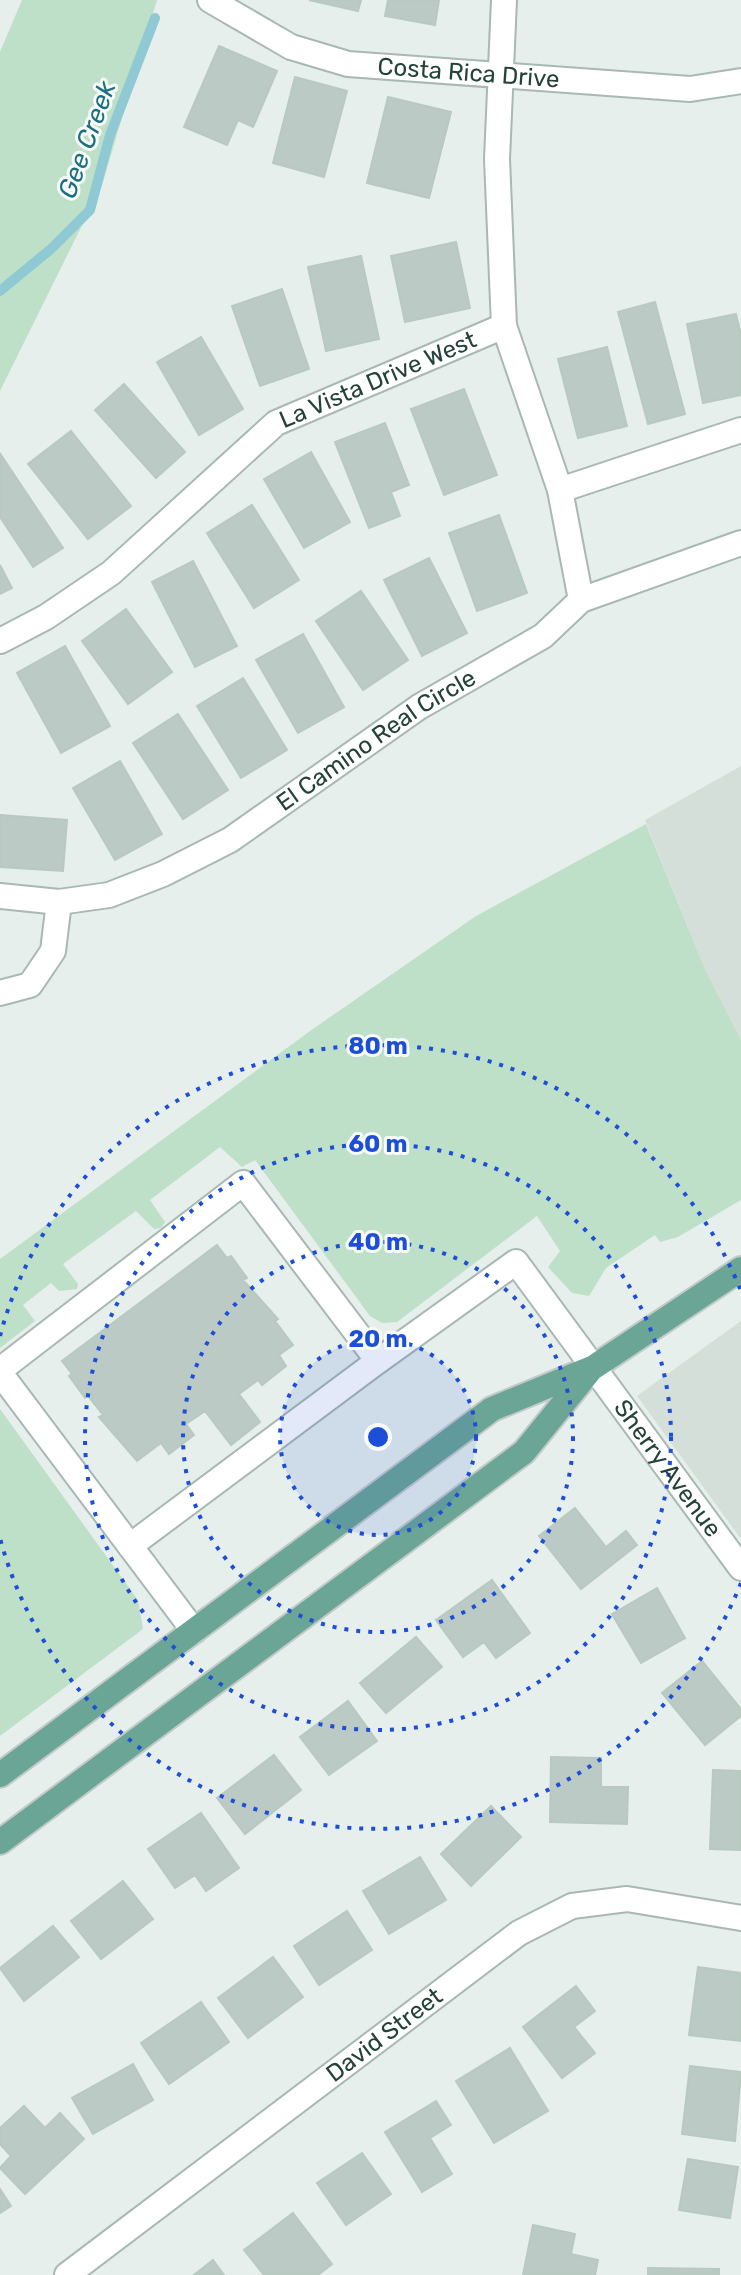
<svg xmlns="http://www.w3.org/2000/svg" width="741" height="2275" font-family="Rubik,sans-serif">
<rect width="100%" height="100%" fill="#e6efeb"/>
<path fill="#d4dfda" d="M741,766V1040L705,969L645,820Z
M741,1321V1539L637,1396Z"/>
<path fill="#bfe0c8" d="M22,0H157L102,185L0,391V52Z
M646,824L705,969L741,1040V1200L678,1237L660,1242L655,1235L606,1268L589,1296L572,1293L548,1267L560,1251L537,1216L397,1322L382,1323L370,1316L255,1160L242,1167L220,1147L150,1200L165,1222L161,1228L154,1229L136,1211L63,1264L78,1284L77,1289L59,1291L51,1283L23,1305L35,1321L0,1348V1259L310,1031L476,916Z
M0,1409L138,1600L143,1629L0,1736Z"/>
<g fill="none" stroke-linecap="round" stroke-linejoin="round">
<path stroke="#8ec9d4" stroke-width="10" d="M0,291L52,248L90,210L110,135L155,18"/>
</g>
<path fill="#bbcac4" stroke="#b8c9c2" stroke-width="2" d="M309,0H361L358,11Z
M388,0H439L435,25L385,16Z
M219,46L277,71L253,127L238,120L227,145L184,127Z
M295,77L347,91L324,177L273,163Z
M388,97L451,112L429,198L367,183Z
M456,242L470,308L405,322L391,256Z
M361,256L379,339L326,351L308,267Z
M282,289L309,369L260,386L232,306Z
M655,302L685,414L648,424L618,312Z
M736,314L741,335V395L703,403L687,324Z
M201,337L243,409L199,435L157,362Z
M607,347L627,426L578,438L558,359Z
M124,384L185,452L156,478L95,410Z
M464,389L497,475L444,495L411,409Z
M385,423L409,485L391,492L400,516L369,528L335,442Z
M71,431L131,506L88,539L28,464Z
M311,452L350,522L304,548L264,479Z
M1,455L63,548L33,567L0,517Z
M252,505L299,580L254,608L207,533Z
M499,515L527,593L477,611L449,533Z
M429,558L467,633L422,656L384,580Z
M193,561L237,646L195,667L152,582Z
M0,565L12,588L0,594Z
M361,591L408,660L363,690L316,621Z
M126,609L172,672L128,704L82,641Z
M303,634L344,707L298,733L256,660Z
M65,646L110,726L61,753L17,673Z
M243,678L287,750L241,778L197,706Z
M178,714L228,790L183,819L133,743Z
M120,761L162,834L115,860L73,788Z
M0,815L67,820L63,871L0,867Z
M217,1245L227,1258L231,1256L247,1278L243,1280L278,1319L275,1321L293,1345L279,1355L286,1366L262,1385L258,1380L239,1394L260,1422L231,1445L205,1411L186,1424L194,1435L169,1454L161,1443L137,1461L99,1417L103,1415L88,1396L85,1398L69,1376L72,1374L62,1361Z
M575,1508L606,1547L626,1531L637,1545L581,1589L539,1536Z
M492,1580L530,1633L496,1658L484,1642L463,1657L436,1620Z
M657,1588L685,1638L641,1663L612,1614Z
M416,1637L442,1667L386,1713L360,1683Z
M702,1661L741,1709V1716L705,1745L662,1693Z
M348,1701L377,1741L329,1775L300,1737Z
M274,1755L301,1790L245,1834L217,1798Z
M551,1757L601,1758V1787H628L627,1824L550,1822Z
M713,1770L741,1771V1850L710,1849Z
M491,1806L521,1837L471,1886L441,1854Z
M201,1813L239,1868L206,1891L195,1875L175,1888L148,1849Z
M420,1857L446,1900L389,1934L363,1891Z
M123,1881L153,1919L101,1959L71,1921Z
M347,1911L372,1950L319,1985L294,1946Z
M53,1926L79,1957L24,2001L0,1968Z
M273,1957L303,1997L248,2038L218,1998Z
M698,1967L741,1973V2041L689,2035Z
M576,1986L595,2011L574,2027L595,2053L562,2078L523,2027Z
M201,2002L229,2042L169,2084L141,2043Z
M510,2048L548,2111L494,2143L456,2081Z
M133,2064L153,2100L93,2134L72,2098Z
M690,2066L741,2072L735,2141L682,2134Z
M436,2101L451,2125L430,2138L452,2174L422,2192L385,2132Z
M24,2106L45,2128L60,2113L84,2139L25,2194L0,2168L11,2156L0,2144V2128Z
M362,2153L391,2194L346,2225L317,2183Z
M688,2159L738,2167L730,2218L679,2210Z
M0,2189L11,2206L0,2213Z
M293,2213L332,2264L318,2275H264L244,2250Z
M533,2225L575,2234L571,2254L598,2260L595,2275H523Z
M213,2260L224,2275H194Z
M648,2268L719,2269V2275H648Z"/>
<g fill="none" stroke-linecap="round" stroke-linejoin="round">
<defs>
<g id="minor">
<path id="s1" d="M210,0L291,47L348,64L690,89L741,81"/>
<path d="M504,0L497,159L504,326L560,490L581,600"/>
<path d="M560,490L741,430"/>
<path id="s2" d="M0,641L46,617L111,573L276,423L504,326"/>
<path id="s3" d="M0,896L59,902L109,895L163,874L230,840L419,707L543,636L581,600L741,543"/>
<path d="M0,993L30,985L53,951L59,902"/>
<path id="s4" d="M0,1370L243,1183L378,1361L516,1262L741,1568"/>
<path d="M0,1373L194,1631"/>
<path d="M130,1546L378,1361"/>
<path id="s5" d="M67,2275L519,1933L572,1906L627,1899L741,1918"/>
</g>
<path id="major" d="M0,1775L492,1409L594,1367L741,1269
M0,1842L524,1452L592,1368"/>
</defs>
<use href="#minor" stroke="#a8b8b2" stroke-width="28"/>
<use href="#major" stroke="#c2cac8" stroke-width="28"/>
<use href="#minor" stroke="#fff" stroke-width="24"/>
<use href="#major" stroke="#6aa596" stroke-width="24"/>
</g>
<circle cx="378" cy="1437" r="98" fill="#1d4ed8" fill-opacity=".12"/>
<g fill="none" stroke="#1d4ed8" stroke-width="4" stroke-dasharray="4 8">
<circle cx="378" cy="1437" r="98"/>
<circle cx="378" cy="1437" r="195"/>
<circle cx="378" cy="1437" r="293"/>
<path d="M741 1583A391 391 0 0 1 0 1538M0 1336A391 391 0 0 1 741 1291"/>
</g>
<g text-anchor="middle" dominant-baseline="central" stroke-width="6" stroke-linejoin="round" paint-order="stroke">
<g font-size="24" fill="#24423a" stroke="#f7fbf9">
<text stroke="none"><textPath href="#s1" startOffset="274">Costa Rica Drive</textPath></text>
<text stroke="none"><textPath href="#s2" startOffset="464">La Vista Drive West</textPath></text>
<text stroke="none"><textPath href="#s3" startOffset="420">El Camino Real Circle</textPath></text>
<text stroke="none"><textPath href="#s4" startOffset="956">Sherry Avenue</textPath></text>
<text stroke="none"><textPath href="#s5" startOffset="398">David Street</textPath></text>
</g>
<g font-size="26" font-style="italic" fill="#1c6f80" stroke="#f7fbf9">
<text transform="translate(87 140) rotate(-70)">Gee Creek</text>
</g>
</g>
<circle cx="378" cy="1437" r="12" fill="#1d4ed8" stroke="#f7fbf9" stroke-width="4"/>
<g font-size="24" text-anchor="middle" font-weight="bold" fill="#1d4ed8" stroke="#f7fbf9" stroke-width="6" stroke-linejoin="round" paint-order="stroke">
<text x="378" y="1054">80 m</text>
<text x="378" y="1152">60 m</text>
<text x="378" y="1250">40 m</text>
<text x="378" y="1347">20 m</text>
</g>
</svg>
